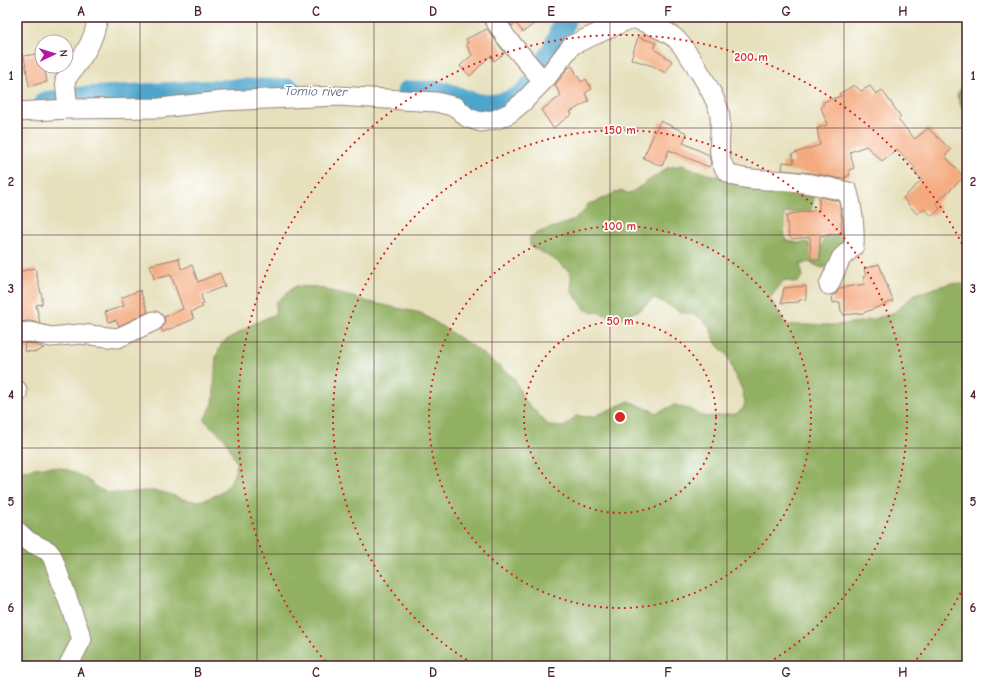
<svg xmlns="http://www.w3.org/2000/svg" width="984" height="683" font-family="'Comic Neue',sans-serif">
<rect width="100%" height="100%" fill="#fff"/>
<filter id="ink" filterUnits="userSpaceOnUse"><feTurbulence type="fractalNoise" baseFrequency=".025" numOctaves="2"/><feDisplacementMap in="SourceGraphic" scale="8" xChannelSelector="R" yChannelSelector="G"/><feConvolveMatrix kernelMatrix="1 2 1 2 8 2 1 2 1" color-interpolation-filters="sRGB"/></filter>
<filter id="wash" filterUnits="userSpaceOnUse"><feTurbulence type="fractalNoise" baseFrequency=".012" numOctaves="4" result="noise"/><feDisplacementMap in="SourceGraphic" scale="16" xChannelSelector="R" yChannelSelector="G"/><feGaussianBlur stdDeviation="0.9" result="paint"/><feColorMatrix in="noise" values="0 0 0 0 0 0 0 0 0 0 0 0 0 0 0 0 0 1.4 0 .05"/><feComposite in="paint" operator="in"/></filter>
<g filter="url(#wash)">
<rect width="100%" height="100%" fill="#e6e0bc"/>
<path fill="#91b062" stroke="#6e6846" d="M964,83H967V122L957,95Z
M682,165L710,175L722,176L724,182L816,190L811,211L784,213L785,240L797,243L808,242L810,247L822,246L824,237L844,236V242L832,266L822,268L808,262L800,265L803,276L797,283L784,280L770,298L786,325H835L861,322L892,314L915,294L952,283L967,285V666H17V472C45,465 61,463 86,479C91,482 96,488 101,490C117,497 135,490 152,491C179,492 187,510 216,495C229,488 234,478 237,464L226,440L204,420L213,404L216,357L222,343L251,325L275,314L276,302L296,286L316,287L369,302L421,313L475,348L514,378L523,398L549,426L564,427L576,416L593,417L629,401L657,413L674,405L691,410L704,417L736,414L743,409L745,402L742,389L735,376L727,355L717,345L709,326L698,316L679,311L654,298L641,309L621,318L586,310L572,292L571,273L554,259L530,246V237C548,225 578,227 588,204L596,202L621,190L629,194L667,168Z"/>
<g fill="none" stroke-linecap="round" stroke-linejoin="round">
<path stroke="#4ea5cb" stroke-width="23" d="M408,92C419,93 431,91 442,93C455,95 467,104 480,105C490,107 506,104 516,99C537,90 560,39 565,17
M45,103L83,98L236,90H289"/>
</g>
<g id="blocks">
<path fill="#f4aa7f" d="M531,17L535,23L523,32L516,23L512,26L507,18Z
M487,29L505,53L494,61L491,55L470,76L460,66L472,55L466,44L468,43L466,39Z
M638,37L656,43L654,49L672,61L665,73L653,66L631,59Z
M42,53V66H44L47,82L29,86L24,56Z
M572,66L581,82L586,79L592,89L585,93L589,101L570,112L572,114L553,128L541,110L561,96L555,85L567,69Z
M854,85L861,91L870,86L876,94L882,90L901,117L898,120L915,139L928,128L951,150L945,156L964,177L936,203L940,209L932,216L924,209L917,214L903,198L922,180L913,170L915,168L897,149L882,161L866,146L850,152L854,168L849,170L850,175L842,179L812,173L782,170L783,162L794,163L792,154L820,145L817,128L827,125L821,107L823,106V102L841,96L839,94Z
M660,121L687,133L683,143L709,155L711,163L709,167L669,150L662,166L643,158Z
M819,197L839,201L842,220L841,222L842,233L820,236V260H811L810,237L792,239L789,236L786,216H789V214L819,210Z
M179,258L181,269L192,265L198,282L220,273L225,286L201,295L204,304L201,305L203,307L191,312L194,319L163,332L161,329L165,322L164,317L183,309L171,275L154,279L150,265Z
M879,264L893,301L863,313L844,315L841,311L840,302L833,303L832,295L836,294L840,288L865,284L863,277L866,276L864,269Z
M35,268L42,297V304L36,305L40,323L29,321L17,322V272Z
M806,286V299L799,300V302L781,303L784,288Z
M140,290L148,312L119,326L116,320L109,322L105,312L124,306L121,298Z
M25,343H29L44,348L36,352L24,351Z"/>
</g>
</g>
<g filter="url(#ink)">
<use href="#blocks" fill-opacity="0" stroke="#988074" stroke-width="1"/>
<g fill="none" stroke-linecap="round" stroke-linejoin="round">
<defs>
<path id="minor" d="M493,17L506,37L543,81
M634,18C647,24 667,30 677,40C689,53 715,95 719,111C724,128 712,160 729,173C741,182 780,179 797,182C815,184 832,188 848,192C853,210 855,227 854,246L841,258L829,285
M68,109L65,80C82,58 93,45 98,17
M17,112L68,109L160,108L222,101L337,96L436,102L456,107L468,118L481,122L497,119L510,113L523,102L547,77L572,45L634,17
M17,333L30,332L51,337L80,334L118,338L154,321
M17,390V394
M17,531L28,541L48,551L52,556L82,639L68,666"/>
</defs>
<use href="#minor" stroke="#988074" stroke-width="21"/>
<use href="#minor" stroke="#fff" stroke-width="19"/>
</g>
</g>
<path fill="none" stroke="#4a1f2b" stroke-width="1" stroke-opacity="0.55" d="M140,17V666M257,17V666M374,17V666M492,17V666M610,17V666M727,17V666M844,17V666M17,128H967M17,235H967M17,342H967M17,448H967M17,554H967"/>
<g fill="none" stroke="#d62828" stroke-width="2" stroke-dasharray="2 4">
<circle cx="620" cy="417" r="96"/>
<circle cx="620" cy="417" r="191"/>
<path d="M477 666A287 287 0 1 1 763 666"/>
<path d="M966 582A383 383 0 0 1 911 666M329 666A383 383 0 1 1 966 252"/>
</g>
<g text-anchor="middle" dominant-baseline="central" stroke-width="3.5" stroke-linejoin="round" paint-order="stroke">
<g font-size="13" font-style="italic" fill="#4c5b73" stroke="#fff">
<text transform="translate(316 91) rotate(1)">Tomio river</text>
</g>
</g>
<circle cx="620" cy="417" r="6" fill="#d62828" stroke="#fff" stroke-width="2"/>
<g font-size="12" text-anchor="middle" font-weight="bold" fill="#d62828" stroke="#fff" stroke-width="3.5" stroke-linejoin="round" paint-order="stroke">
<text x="751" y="61">200 m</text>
<text x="620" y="134">150 m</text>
<text x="620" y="230">100 m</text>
<text x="620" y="325">50 m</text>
</g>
<rect width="984" height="683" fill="none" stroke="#fff" stroke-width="44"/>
<g transform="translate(54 54) rotate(86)"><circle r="19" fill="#ffffff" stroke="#b7a5aa"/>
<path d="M0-3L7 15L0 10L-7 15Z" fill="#b5179e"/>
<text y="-6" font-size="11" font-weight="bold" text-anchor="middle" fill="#4a1f2b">N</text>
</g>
<rect x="22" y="22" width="940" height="639" fill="none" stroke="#4a1f2b" stroke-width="1.5"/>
<g font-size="13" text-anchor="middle" font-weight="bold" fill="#4a1f2b">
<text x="81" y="16">A</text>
<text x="198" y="16">B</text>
<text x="316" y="16">C</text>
<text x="433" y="16">D</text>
<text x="551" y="16">E</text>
<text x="668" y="16">F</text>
<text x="786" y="16">G</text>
<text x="903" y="16">H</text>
<text x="11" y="80">1</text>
<text x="973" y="80">1</text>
<text x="11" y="186">2</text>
<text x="973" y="186">2</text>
<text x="11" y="293">3</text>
<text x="973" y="293">3</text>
<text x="11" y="399">4</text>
<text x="973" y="399">4</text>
<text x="11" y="506">5</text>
<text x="973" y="506">5</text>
<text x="11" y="612">6</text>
<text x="973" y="612">6</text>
<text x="81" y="677">A</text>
<text x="198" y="677">B</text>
<text x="316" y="677">C</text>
<text x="433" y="677">D</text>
<text x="551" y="677">E</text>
<text x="668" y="677">F</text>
<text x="786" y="677">G</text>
<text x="903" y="677">H</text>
</g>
</svg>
